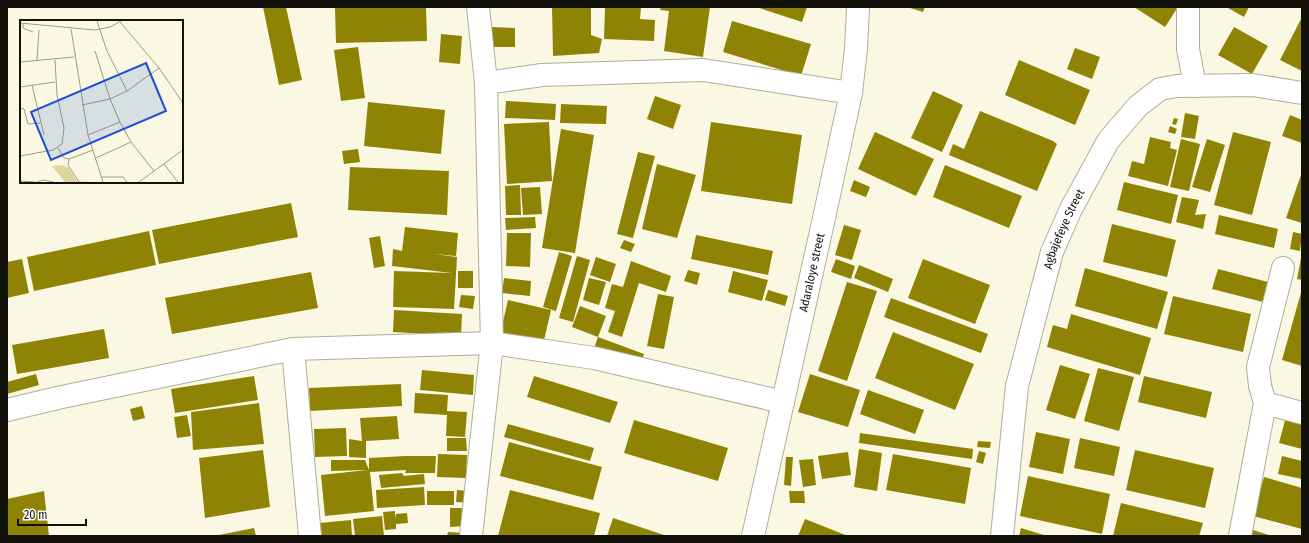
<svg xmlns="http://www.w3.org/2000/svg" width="1309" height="543" font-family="'Fira Sans Condensed',sans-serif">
<rect width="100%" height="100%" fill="#faf8e3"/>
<path fill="#8f8305" d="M263,7H286L302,80L279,85Z
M426,7L427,41L336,43L335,8Z
M552,7H591V35L602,39L599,53L553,56Z
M605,7H641L640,19L655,20L654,41L604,39Z
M661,7H710L703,57L664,51L669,11L660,10Z
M756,7H807L802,22Z
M907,7H925L923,12Z
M1134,7H1178L1165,27Z
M1229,7H1249L1244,17L1228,8Z
M1302,17V71L1280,60Z
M732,21L811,44L801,76L723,52Z
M492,27L515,28V47H492Z
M1234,27L1268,46L1252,74L1218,55Z
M441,34L462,36L460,64L439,62Z
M358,47L365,98L341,101L334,50Z
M1075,48L1100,57L1092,79L1067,69Z
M1019,60L1090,90L1075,125L1005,95Z
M933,91L963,105L942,152L911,138Z
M655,96L681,105L673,129L647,119Z
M506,101L556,104L555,120L505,118Z
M368,102L445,110L441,154L364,146Z
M561,104L607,106L606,124L560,123Z
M980,111L1053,141L1057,144L1037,191L949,155L953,144L964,149Z
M1185,113L1199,116L1195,139L1181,137Z
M1290,115L1302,120V143L1282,136Z
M1174,118L1178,119L1176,125L1172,124Z
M549,122L552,181L507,184L504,124Z
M711,122L802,135L792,204L701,191Z
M1170,126L1177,129L1175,134L1168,132Z
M561,129L594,135L575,253L542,248Z
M875,132L934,159L916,196L858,169Z
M1233,132L1271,142L1252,215L1214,205Z
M1150,137L1171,142L1170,148L1177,150L1168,186L1128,176L1132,161L1144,164Z
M1181,139L1200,144L1189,191L1170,187Z
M1207,139L1225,145L1210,192L1192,187Z
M358,149L360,162L344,164L342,151Z
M638,152L655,156L633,238L617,234Z
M657,164L696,175L677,238L642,229Z
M945,165L1022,196L1009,228L933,197Z
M350,167L449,171L447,215L348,210Z
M1302,172V223L1286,218Z
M854,180L870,187L866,197L850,191Z
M1124,182L1178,195L1171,224L1117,210Z
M520,185L521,215H506L505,186Z
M540,187L542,214L523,215L521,188Z
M1182,197L1199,200L1195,215L1206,214L1203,229L1176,222Z
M291,203L298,237L159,264L152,230Z
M1219,215L1278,229L1274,248L1215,234Z
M535,217L536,228L506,230L505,218Z
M1112,224L1176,240L1167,277L1103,262Z
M844,225L861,230L852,260L835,255Z
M405,227L458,233L456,256L434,254L457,257L454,309L393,307L394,271L452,273L392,266L393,249L402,251Z
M149,231L156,265L34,291L27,257Z
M1293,232L1302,234L1300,251L1290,249Z
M507,233H531L530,267L506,266Z
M696,235L773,251L768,275L691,259Z
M380,236L385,266L374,268L369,238Z
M624,240L635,244L631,252L620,248Z
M559,252L572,256L556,311L543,307Z
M577,256L590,260L573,322L559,318Z
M596,257L616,264L610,282L590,275Z
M1301,258H1302V280L1297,279Z
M22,259L29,293L7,298V262Z
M836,259L855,266L851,279L831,272Z
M923,259L990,285L975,324L908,298Z
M631,261L671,276L666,292L639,283L622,337L608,332L615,311L605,308L612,284L623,287Z
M859,265L893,279L888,292L854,278Z
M1085,268L1168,292L1157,329L1075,306Z
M1218,269L1268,282L1263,302L1212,289Z
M688,270L700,273L697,285L684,281Z
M458,271H473V288H458Z
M733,271L768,280L762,301L728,292Z
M311,272L318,308L172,334L165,298Z
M504,278L531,281L530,296L502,293Z
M589,278L606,282L599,305L583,300Z
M847,282L877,291L847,381L818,371Z
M1302,289V366L1282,360Z
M768,290L788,296L785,306L765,300Z
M658,294L674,297L664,349L647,346Z
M461,295L475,296L473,309L459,307Z
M1173,296L1251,314L1243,352L1164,334Z
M891,298L988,334L981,353L884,317Z
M508,300L551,310L542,349L499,339Z
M580,306L606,316L598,337L572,327Z
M394,310L462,314L461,336L393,332Z
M1071,314L1151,338L1140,375L1047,347L1053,325L1067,329Z
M104,329L109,358L17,374L12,345Z
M893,332L974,364L955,410L875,378Z
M598,337L644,354L639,368L593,351Z
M1060,365L1090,374L1075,419L1046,410Z
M1098,368L1134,377L1119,431L1084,421Z
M422,370L474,375L473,395L420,390Z
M36,374L39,385L7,394V382Z
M810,374L860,390L848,427L798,412Z
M254,376L258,400L175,413L171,389Z
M534,376L618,402L610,423L527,397Z
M1144,376L1212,392L1206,418L1138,402Z
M401,384L402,406L310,411L309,388Z
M868,390L924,410L915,434L860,414Z
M415,393L448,395L447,411L467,412L465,437L446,436L447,415L414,413Z
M259,403L264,444L193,450L191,412Z
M142,406L145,418L133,421L130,409Z
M1287,413L1302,417V449L1279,443Z
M187,415L191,436L177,438L174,417Z
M397,416L399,439L366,441V458L349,457V439L362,441L360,418Z
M634,420L728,448L718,481L624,453Z
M508,424L594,448L590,461L504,437Z
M346,428L347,456L315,457L314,429Z
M1036,432L1070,439L1063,474L1029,467Z
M860,433L973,449L972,459L859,443Z
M447,438H466L467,451H447Z
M1080,438L1120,447L1114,476L1074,468Z
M978,441L991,442L990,448L977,447Z
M509,442L602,467L593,500L500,476Z
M859,449L882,453L877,491L854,487Z
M263,450L270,507L205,518L199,458Z
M1135,450L1214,468L1205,508L1126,490Z
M979,451L986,453L983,464L976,462Z
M848,452L851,475L822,479L818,456Z
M438,454L467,455L466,478L437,477Z
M893,454L971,468L965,504L886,490Z
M405,456H436L435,473H405L406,470L370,472L374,511L325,516L321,475L367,470L331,471V460H365L369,470V458Z
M1282,456L1302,461V479L1278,474Z
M786,457H793L791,486L784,485Z
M813,459L816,485L803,487L799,460Z
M402,473L404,476L424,474L425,484L381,488L379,475Z
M1028,476L1110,494L1102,534L1020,516Z
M1264,477L1302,488V529L1253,516Z
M424,487L425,505L377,508L376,490Z
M457,490L469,491L468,503L456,502Z
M510,490L600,513L594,536H498Z
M44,491L49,536H7V499Z
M427,491H454V505H427Z
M789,491H804L805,503H790Z
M1121,503L1203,523L1199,536H1113Z
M450,508H465L466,526L450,527Z
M395,511V519L396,514L407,513L408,523L396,524V529L385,530L383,512Z
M382,516L384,536H355L353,519Z
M613,518L667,536H607Z
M805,519L848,536H798Z
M351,520L352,536H322L320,523Z
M254,528L256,536H219V535Z
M1021,528L1047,536H1019Z
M1250,529L1272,536H1247Z
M448,532L465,533V536H447Z"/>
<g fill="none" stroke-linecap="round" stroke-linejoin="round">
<defs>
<g id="minor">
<path d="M1188,7V49L1195,86"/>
<path d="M486,83L542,75L703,70L851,93"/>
<path d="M293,349L310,536"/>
<path d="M1265,403L1302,413"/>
<path d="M7,410L62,397L293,349L492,343L594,358L783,402"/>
<path d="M471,536L492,343L486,83L478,7"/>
<path id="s1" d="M753,536L824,218L851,93L856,49L858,7"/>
<path id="s2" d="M1002,536L1017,386L1052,252L1071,209L1108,141L1138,106L1160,89L1177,86L1253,85L1302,93"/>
<path d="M1240,536L1265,403L1260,386L1258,367L1283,268"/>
</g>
</defs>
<use href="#minor" stroke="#b0ae9a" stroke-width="24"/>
<use href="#minor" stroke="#fff" stroke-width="22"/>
</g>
<g text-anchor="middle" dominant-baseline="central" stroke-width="3" stroke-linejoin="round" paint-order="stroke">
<g font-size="12" fill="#11110a" stroke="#fff">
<text stroke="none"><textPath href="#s2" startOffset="315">Agbajefeye Street</textPath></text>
<text stroke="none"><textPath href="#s1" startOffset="270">Adaraloye street</textPath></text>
</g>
</g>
<g transform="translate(20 20)">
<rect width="163" height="163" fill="#faf8e3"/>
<path d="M42,145L49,148L57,161L75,162H45L32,146Z" fill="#dcd69c"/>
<path fill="none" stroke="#9d9c8c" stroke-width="1" d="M77,1L87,31L107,71M100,2L139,48L163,83M0,3L75,10L90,7L101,1M3,3V8L13,12M51,9L68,115L83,162M75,31L90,79L100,102L111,122L134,151M17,40L19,10M0,42L54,37M12,65L24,115M0,67L35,62M62,85L90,79L107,71L139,48M0,88L4,89L8,104L20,103M68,115L100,102M38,128L44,138L49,139M0,136L33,130L42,124L44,108L37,75L35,40M76,138L111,122M144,144L158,162M82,157H103L107,162M0,161L15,162M17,162L24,160L33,162M59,162L48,145L49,139L73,130M119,162L163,130"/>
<path fill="#1d4ed8" fill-opacity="0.15" stroke="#1d4ed8" stroke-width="2" d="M126,43L146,91L31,140L11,92Z"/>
<rect width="163" height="163" fill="none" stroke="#11110a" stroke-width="2"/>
</g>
<rect width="1309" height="543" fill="none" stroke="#11110a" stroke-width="16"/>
<path d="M18 519v6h68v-6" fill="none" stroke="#11110a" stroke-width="2"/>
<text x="24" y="519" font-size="12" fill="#11110a" stroke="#ffffff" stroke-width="3" paint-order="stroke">20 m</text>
</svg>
